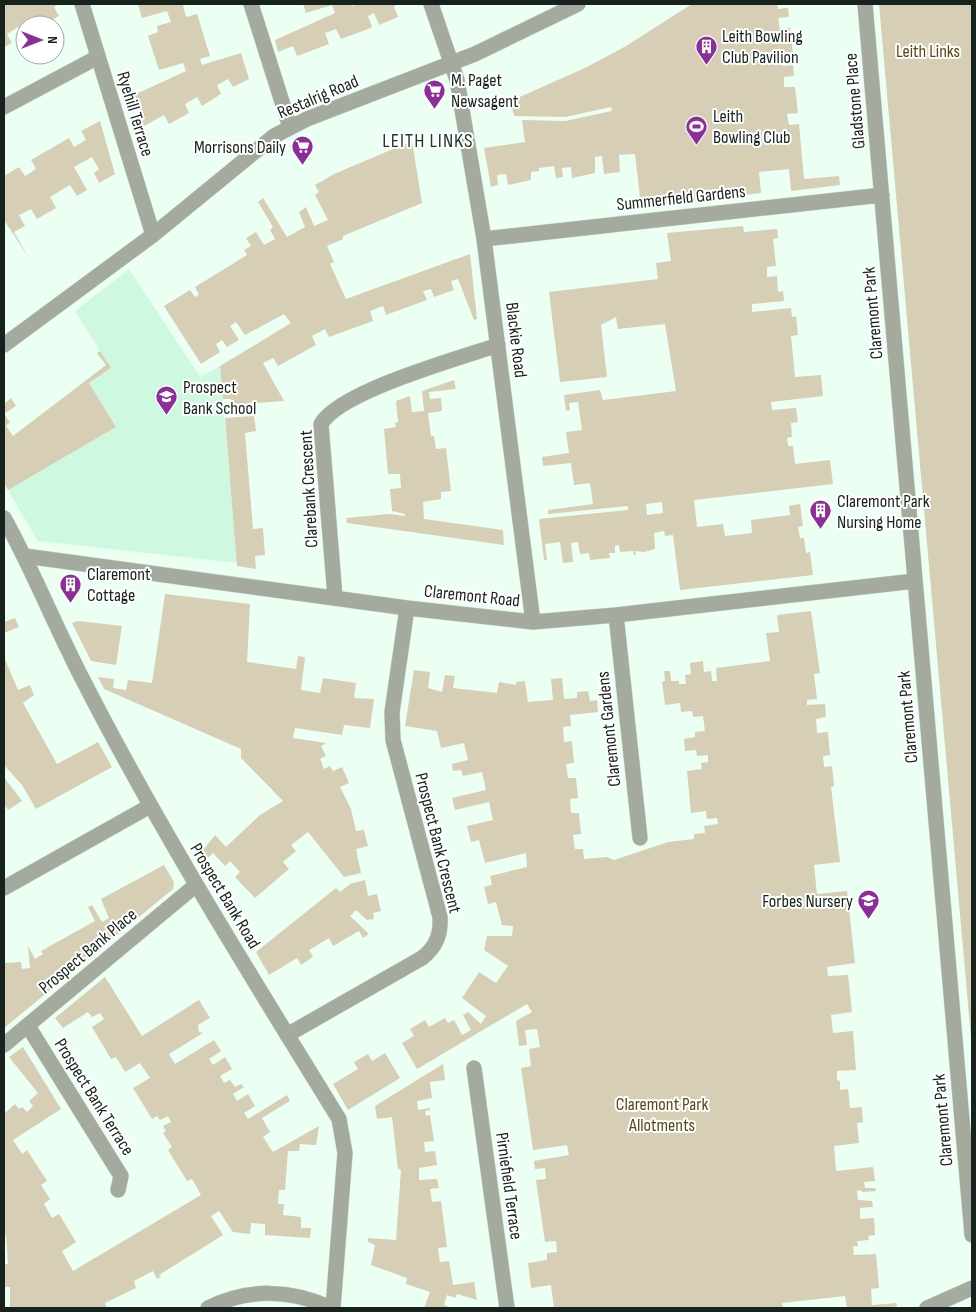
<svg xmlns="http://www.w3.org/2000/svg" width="976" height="1312" font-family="'Sofia Sans Condensed',sans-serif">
<rect width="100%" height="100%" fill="#ebfff3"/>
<path fill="#cff8e0" d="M129,269L200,377L220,366L237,563L38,541L8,490L116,427L89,383L111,368L75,311Z"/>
<path fill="#d6cfb5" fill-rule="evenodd" d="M4,4H59L54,7L59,16L42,25H25L23,36L18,27L7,34L12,43L4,47Z
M138,4H187L183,5L186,17L197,14L210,56L200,59L202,65L241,53L249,79L233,87L228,79L217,85L221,94L202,106L197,97L185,104L189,113L169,124L164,115L144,126L134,95L186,71L183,63L159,70L148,36L158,32L157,26L171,22L167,11L142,18Z
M303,4H351L352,6L358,4H400L394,6L398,17L379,25L374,13L368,16L372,27L368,29L341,39L336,29L325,33L329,44L297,56L293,46L278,52L275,40L335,13L332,5L306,13Z
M692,4H777L778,9L788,8L789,17L778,18L780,29L790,28L793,54L781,55L782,66L793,65L794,76L784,77V87H795L798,113L787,114L789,125L799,124L804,179L839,176L840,185L791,191L789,169L759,172L761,193L641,207L635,154L619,155L620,172L604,174L602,156L595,157V173L572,178L571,167L562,168L563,177L556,178L554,166L539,168V171L531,172V180L508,185L506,174L497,175L498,185L491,187L495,210L484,148L525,142L522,120L565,121L612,111L611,107L565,117L514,116L511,104L513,100L587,67L626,46Z
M879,4H972V1049Z
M100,121L115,174L99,183L94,173L99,169L92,157L74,167L87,190L77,196L70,185L50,197L56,208L37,219L31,209L19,215L25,226L14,232L29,258L4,220V176L19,167L25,176L36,169L31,160L69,138L74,147L86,140L81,131Z
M412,141L422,203L343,236V239L327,246L334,262L330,264L346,299L470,254L477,319L474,320L458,279L451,281L454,290L434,297L431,289L423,291L427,300L386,315L383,306L370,311L373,321L329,337L325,329L312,336L316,345L278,366L273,358L263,363L284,401L231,405V399H223L220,366L291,323L284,314L245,335L236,322L230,326L239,340L227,347L222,340L216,344L220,352L201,364L164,306L190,290L195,297L199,295L195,287L247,255L244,250L251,246L246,238L256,232L264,245L275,239L270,230L273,227L258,202L263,198L287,237L305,227L299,212L306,207L314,226L328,220L315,195L319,192L315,185L334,174Z
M743,226L744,232L777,229L778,238L773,239L776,266L767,267V277L777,276L778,292L783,291L784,301L752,304V312L791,308L792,317L796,316L798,335L791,336L795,377L821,375L823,396L771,402L772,410L796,408L798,422L791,423L792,437L787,438L788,446H793L795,464L830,460L833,484L694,500L697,527L723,524L725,536L752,533L751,520L790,515L789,506L800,504L803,526L798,527L800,538H804L806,553L810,552L813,575L680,590L673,535L665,536L664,531L654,533L655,549L644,552L635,551L636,555H634L633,551L620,552L619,545L615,546V553H609L610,558L590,560L589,553L580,554L578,542L571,543L573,562L563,563L560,542L545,544L547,560H544L539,519L628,510V506L548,514V510L593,504L590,483L574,485L571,463L543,466L542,457L569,453L566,432L582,430L578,402L569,403L570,410L566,411L564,395L600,390L603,400L676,391L665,324L618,329L616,317L601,325L607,377L560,382L549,292L658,279L656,263L671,261L667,233ZM662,502L663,513L647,515L646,504Z
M100,351L111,368L89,383L116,427L8,490L4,483V404L11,398L16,406L4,414L10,422L6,426L13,436L106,365L97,353Z
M454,380L456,389L429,392L430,399L441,398L442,411L428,413L431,436H434L436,449L446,448L451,491L441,492V499L423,502L424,519L503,530L504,545L347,523L346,518L389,514L405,516V514L392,511L390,489L401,488L400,474H388L384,429L396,427L395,423L398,422L396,401L410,396L412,412L424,411L422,391Z
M254,416L256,431L245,433L253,529L263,528L265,555L255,556L256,569L237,566L225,418Z
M165,594L250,604L247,662L296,669L298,656L305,657L301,690L320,693L323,678L356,683L354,698L374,699L370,728L344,725L342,735L295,728L293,738L326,743L321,746L326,756L320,759L324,769L330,766L333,771L342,767L349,783L340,787L351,809L356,831L364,830L368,846L356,849L361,873L344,877L308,832L291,845L296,851L283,862L289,869L255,898L235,877L240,872L230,861L225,866L213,853L200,865L196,859L215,835L226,847L260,815L283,801L241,758V749L104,689L98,677L114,679L113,688L126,690L128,680L152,683Z
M811,611L820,673L814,674L817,699L807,700V705L825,704L826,717L816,719L817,733L828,732L830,755L823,756L824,767L832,766L834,786L831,787L840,862L814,865L817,894L847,891L855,963L827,967L828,976L848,975L852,1012L831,1015L833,1033L853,1031L856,1070L837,1071V1080L840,1081V1090L848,1089L850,1108L862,1107L863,1122L857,1123L859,1143L834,1146L836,1171L873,1167L875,1181L864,1182L865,1188H875L876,1191L862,1192L861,1190L857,1191L858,1200L872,1201L873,1207L860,1208V1219L874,1218L875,1235L868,1236L869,1240L857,1241L858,1246H853L854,1255L876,1254L879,1288L871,1289L872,1305L896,1303L897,1306L890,1308H847L845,1296L782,1303L783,1308H554L551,1285L531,1288L528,1263L547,1260V1253L557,1252L556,1241L545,1242L536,1180L546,1179L545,1168L535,1169L534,1161L569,1155L567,1145L533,1150L521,1068L531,1066L529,1049L540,1047L537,1029L525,1030L527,1045L519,1046L516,1021L532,1012L527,1004L417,1069L402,1043L414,1036L410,1029L425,1020L429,1027L445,1018L448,1023L454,1020L462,1035L471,1030L463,1015L468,1012L481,1024L486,1016L462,998L479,972L496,983L508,966L484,950L487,936H512L513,926L502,925L496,902L488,904L484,887L492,885L490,876L527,867L526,853L485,863L479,840L471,842L467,826L493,820L489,802L455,810L452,798L486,790L482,772L463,776L461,770L453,771L452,764L468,760L464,743L441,748L437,731L405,726L414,670L430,672L428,688L442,692L445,675L455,676L453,688L497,693L499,682L516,685V682L525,681L528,702L553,700L551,679L562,678L564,699L577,698V692L588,691L590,701L597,700L598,712L570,715L571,726L563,727L564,742L572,741L574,763L566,764L568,778H576L578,798L570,799L571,813H579L581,834L573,835L575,849H583L584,859L607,857L614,860L668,842L694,839V834L705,833L704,826L718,824L717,818L707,819L706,811L691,813L687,771L702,769L701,763L708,762V755L697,756L696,750L685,751L684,739L695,737V732L705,731L703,716L693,717L692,711L681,712L680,703L665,705L662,682L665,681L664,671H670L671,681H679V684H686L685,675L691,674L690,663L703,661L704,672L711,671L712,681H717L716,668L770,661L766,633L779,632L777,615Z
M15,618L19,627L4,633V622Z
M78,621L122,626L116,665L91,661L72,623Z
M4,657L18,690L30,685L34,695L23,703L57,764L98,742L112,767L36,809L22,785L4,765Z
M4,777L22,801L8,810L4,804Z
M164,865L174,882L173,889L4,1028V963L21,962L22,969L30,968L28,946L35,959L43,954L41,951L95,921L88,907L92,905L102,922L109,918L101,899Z
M365,880L368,896L377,894L381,911L373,913L374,919L367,920L356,910L350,916L369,934L363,938L359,931L333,946L329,938L309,950L313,957L301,965L297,958L269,975L256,952L336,888L340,892L350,884Z
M105,977L142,1036L199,1000L210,1018L198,1025L199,1032L203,1033L169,1054L175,1064L214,1040L221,1051L209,1059L213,1065L225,1057L232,1069L220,1076L224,1083L230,1080L235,1087L241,1084L244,1087L233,1094L237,1101L248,1094L255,1106L244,1113L248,1119L287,1095L290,1101L262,1118L270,1132L263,1137L273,1152L319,1126L316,1145L300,1144L299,1151H288L285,1190H279L278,1204H284L283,1215L301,1217V1228H311L310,1238L265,1235V1224L251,1223L250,1234L233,1232L219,1211L211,1216L223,1235L159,1275L161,1277L157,1279L153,1271L134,1281L136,1288L105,1303L107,1308H10V1287H4V1264H8L6,1235L4,1234V1114L15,1104L19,1109L22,1107L27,1112L33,1106L29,1101L38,1093L9,1057L23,1047L61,1109L13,1140L22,1154L27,1150L47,1181L41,1185L50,1199L44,1204L52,1218L59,1214L76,1242L62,1251L73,1271L201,1195L192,1179L187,1181L168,1150L172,1147L163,1133L166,1131L163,1126L171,1122L168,1116L160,1120L157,1116L152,1119L133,1088L150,1078L140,1063L125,1072L116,1057L111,1059L92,1027L104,1019L100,1013L92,1017L88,1012L63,1028L55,1018Z
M385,1053L400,1078L348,1110L333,1084L358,1069L354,1062L368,1054L372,1061Z
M443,1064L445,1080L430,1082L432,1098L417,1101L418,1110L430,1108V1110L425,1111L426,1116L430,1115L434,1141L424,1142L425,1152L435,1151L437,1165L419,1168V1180L437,1179L439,1188L430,1189L432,1202L441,1201L447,1247L438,1248L440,1262L449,1261L453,1285L474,1282L477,1300L457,1294L455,1298L447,1295L444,1305L451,1308H424L430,1292L406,1284L407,1278L371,1265L375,1245L368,1242V1238L396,1240L401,1170L398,1169L392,1117L377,1119L375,1106Z"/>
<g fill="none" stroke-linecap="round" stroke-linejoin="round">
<defs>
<path id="minor" d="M82,4L153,235
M251,4L290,127
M431,4L457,80L484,239L533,622
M865,4L972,1235
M4,107L98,57
M484,239L882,195
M4,345L153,235L274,136L307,119L475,54L578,4
M4,518C34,572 56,629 85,684C162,834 251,976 339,1119L345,1153L333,1308
M25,556L407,608L533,622L616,615L915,581
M335,597L321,424C340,391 460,358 498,345
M616,615L640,838
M4,888L150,806
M28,1026L121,1176L118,1190
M287,1035L422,958C436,947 441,935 440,917L393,740L392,712L407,608
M4,1045L196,885
M474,1068L507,1308
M208,1308C247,1288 291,1289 331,1308
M927,1308L972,1288"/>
</defs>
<use href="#minor" stroke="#c9dcd0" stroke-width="16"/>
<use href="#minor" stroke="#a4aa9d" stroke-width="15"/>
</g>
<defs>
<symbol id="building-pin" viewBox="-11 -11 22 30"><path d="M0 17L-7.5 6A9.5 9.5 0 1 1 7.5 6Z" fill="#8d2e98" stroke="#fff"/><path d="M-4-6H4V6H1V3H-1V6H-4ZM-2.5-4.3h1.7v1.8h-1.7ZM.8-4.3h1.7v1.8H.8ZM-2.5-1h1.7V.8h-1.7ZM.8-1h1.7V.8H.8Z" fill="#fff"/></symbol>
<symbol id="supermarket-pin" viewBox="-11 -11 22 30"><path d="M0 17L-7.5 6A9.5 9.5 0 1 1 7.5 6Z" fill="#8d2e98" stroke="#fff"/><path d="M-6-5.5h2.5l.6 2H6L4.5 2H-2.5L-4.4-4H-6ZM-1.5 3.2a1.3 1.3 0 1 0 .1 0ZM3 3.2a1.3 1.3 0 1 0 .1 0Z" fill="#fff"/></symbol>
<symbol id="stadium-pin" viewBox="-11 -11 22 30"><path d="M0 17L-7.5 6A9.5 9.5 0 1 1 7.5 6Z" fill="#8d2e98" stroke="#fff"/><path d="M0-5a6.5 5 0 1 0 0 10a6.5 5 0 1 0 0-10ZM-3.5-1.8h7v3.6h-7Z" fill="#fff"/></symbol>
<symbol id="school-pin" viewBox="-11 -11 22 30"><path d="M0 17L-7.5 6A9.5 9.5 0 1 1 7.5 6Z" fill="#8d2e98" stroke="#fff"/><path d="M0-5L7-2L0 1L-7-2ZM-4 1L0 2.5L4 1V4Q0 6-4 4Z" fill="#fff"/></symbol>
</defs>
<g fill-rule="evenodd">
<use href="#building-pin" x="694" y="34" width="25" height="34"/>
<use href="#supermarket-pin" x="422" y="78" width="25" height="34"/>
<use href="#stadium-pin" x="684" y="114" width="25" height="34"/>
<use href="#supermarket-pin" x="290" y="134" width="25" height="34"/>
<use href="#school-pin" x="154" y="384" width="25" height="34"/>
<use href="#building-pin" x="808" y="498" width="25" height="34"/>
<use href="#building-pin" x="58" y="572" width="25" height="34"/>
<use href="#school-pin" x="856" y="888" width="25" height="34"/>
</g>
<g text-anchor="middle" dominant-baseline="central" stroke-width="4" stroke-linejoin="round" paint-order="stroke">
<g font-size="18" fill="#16221b" stroke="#fff" text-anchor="start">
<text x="722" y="36">Leith Bowling<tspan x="722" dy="21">Club Pavilion</tspan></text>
<text x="451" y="80">M. Paget<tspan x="451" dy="21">Newsagent</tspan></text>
<text x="713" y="116">Leith<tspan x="713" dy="21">Bowling Club</tspan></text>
<text x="286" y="147" text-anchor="end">Morrisons Daily</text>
<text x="183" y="387">Prospect<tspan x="183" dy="21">Bank School</tspan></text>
<text x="837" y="501">Claremont Park<tspan x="837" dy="21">Nursing Home</tspan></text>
<text x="87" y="574">Claremont<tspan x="87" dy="21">Cottage</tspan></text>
<text x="853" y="901" text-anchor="end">Forbes Nursery</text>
</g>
<g font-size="18" fill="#564916" stroke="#fff">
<text x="928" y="51">Leith Links</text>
<text x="662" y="1104">Claremont Park<tspan x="662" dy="21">Allotments</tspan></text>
</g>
<g font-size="18" fill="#16221b" stroke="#fff">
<text transform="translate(318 97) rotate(-23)">Restalrig Road</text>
<text transform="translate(855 101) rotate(-95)">Gladstone Place</text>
<text transform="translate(135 114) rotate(73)">Ryehill Terrace</text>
<text transform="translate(681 198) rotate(-6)">Summerfield Gardens</text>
<text transform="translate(873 313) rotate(-95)">Claremont Park</text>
<text transform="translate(516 340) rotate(83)">Blackie Road</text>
<text transform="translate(309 489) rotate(-93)">Clarebank Crescent</text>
<text transform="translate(472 596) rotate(6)">Claremont Road</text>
<text transform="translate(908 717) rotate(-95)">Claremont Park</text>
<text transform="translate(609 729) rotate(-96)">Claremont Gardens</text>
<text transform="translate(438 843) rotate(76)">Prospect Bank Crescent</text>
<text transform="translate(225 896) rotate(59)">Prospect Bank Road</text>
<text transform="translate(88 951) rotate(-40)">Prospect Bank Place</text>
<text transform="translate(94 1097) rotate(58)">Prospect Bank Terrace</text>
<text transform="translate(943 1120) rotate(-95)">Claremont Park</text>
<text transform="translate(509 1186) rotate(82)">Pirniefield Terrace</text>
</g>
<g font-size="20" letter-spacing="1" fill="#1c3729" stroke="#fff">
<text x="428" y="141">LEITH LINKS</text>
</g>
</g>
<rect width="976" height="1312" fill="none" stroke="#16221b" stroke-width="10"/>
<g transform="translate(40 40) rotate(90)"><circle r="24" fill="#ffffff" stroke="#a2a7a4"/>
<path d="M0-4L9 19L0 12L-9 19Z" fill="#8d2e98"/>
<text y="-8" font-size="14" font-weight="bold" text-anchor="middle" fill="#16221b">N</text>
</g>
</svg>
